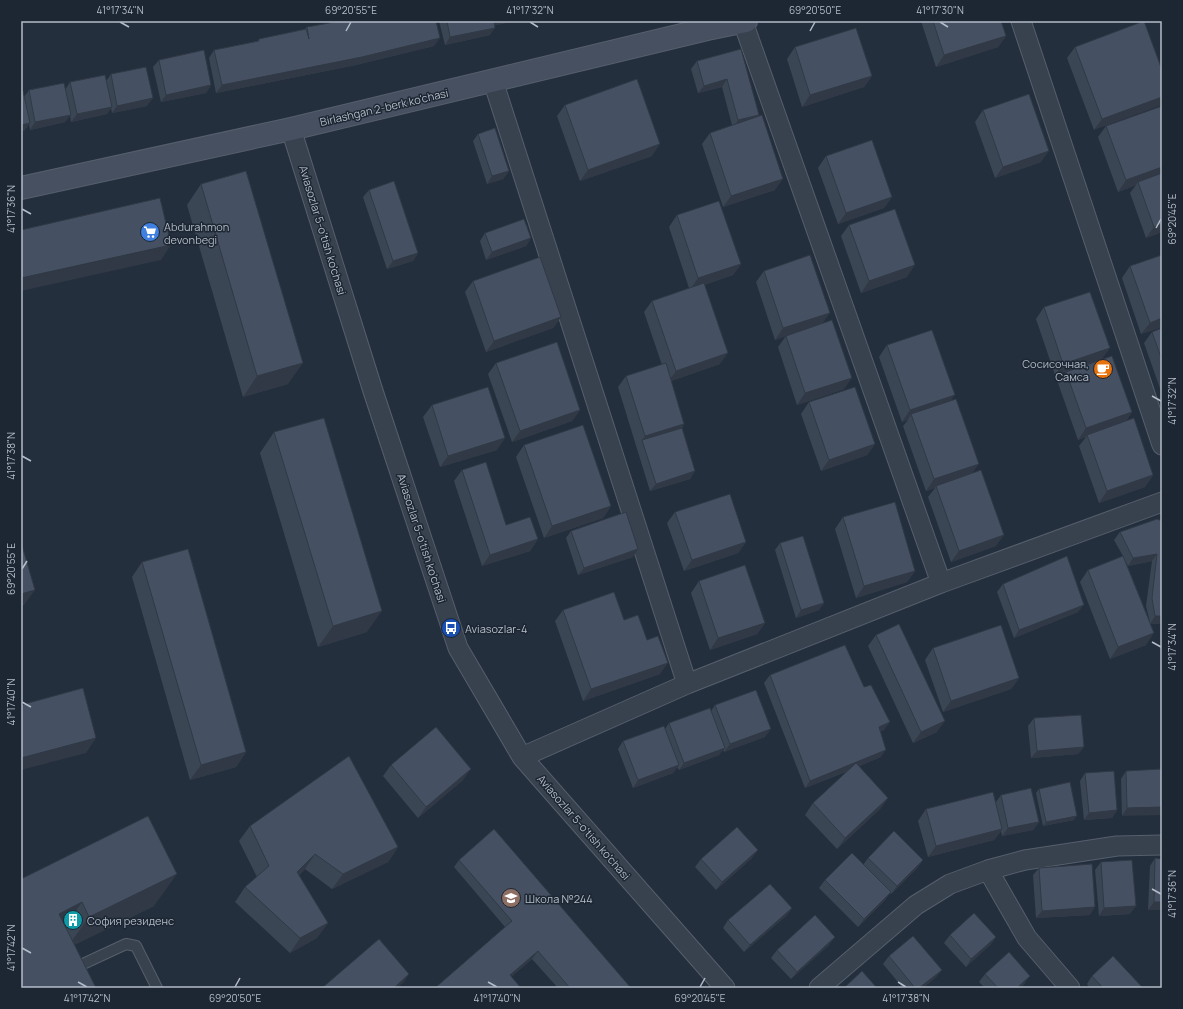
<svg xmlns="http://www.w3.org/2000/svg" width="1183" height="1009" font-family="Manrope,sans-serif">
<rect width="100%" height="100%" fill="#242f3e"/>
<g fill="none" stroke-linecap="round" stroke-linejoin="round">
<defs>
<path id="lane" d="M72,988L68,979L70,970L126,944L136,946L157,988"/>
<path id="street" d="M1021,21L1162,445
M743,22L941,583
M493,81L687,684
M291,129L373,391L458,648L522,757L725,988
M522,757L687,684L941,583L1162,502
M988,870L1027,938L1070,988
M819,988L916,905L950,884L988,870L1025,860L1117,846L1162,845"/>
<path id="secondary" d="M21,188L291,129L707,29L746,21"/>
</defs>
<use href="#lane" stroke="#565f6c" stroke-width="12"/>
<use href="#street" stroke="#565f6c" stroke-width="21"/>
<use href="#secondary" stroke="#565f6c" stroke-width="24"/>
<use href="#lane" stroke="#38414e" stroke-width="10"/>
<use href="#street" stroke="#38414e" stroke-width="19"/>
<use href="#secondary" stroke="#465061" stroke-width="22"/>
</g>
<path fill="#3b4654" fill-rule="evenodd" d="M439,21H517L495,25L490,35L445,45Z
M921,21H1001L1006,36L998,47L936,67Z
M307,27L434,46L356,65L216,93L209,58L214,50L257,41L259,39L305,29Z
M795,47L872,76L864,87L802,107L787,59Z
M1075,47L1162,70L1094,130L1067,58Z
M741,49L759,115L758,117L775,190L723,207L702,144L710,133L732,125L722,87L698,93L691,69L697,61Z
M159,60L211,85L206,93L161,102L153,67Z
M111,74L147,106L112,113L111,108L107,114L71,122L70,115L65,122L30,130L29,124L24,131V97L29,90H65L70,82L107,80Z
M565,105L652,156L580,181L557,116Z
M1162,106V232L1146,238L1130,193L1136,185L1118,192L1098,137L1106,126Z
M983,110L1041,162L995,178L975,122Z
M478,134L509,171L503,179L487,184L473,141Z
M826,156L892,197L884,208L838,224L818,168Z
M201,184L288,384L243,397L187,205Z
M369,190L418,253L413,261L387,269L363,197Z
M677,215L741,264L733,275L704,285L720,364L671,381L684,424L682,428L695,471L690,479L650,491L618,387L626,376L662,365L644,312L652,301L689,288L669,227Z
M849,225L907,277L861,293L841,236Z
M485,233L531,238L526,246L486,260L480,241Z
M1162,255V327L1141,334L1122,278L1130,266Z
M764,271L822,324L844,389L797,405L778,347L786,336L775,340L756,282Z
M473,281L561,317L553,328L486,352L465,292Z
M1044,307L1102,359L1132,412L1126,421L1153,475L1145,487L1099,503L1079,446L1086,437L1078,440L1058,383L1066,372L1075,369L1055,375L1036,319Z
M1162,328V394L1144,343L1152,332Z
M887,345L951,401L996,546L951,562L928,497L935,488L926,491L903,426L908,420L902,422L879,357Z
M496,363L580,410L572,421L512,442L488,374Z
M809,402L875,444L867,455L821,471L801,414Z
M432,405L497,450L440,467L423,417Z
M274,432L367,632L318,647L260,453Z
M524,445L611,506L603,518L544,538L516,457Z
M462,470L506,525L538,539L530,551L482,566L454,481Z
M675,512L746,542L738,553L684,571L667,523Z
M843,517L915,571L907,582L856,598L835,529Z
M1162,521V621L1159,624H1150L1146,645L1110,659L1080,582L1088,570L1123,556L1114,540L1120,532ZM1125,560L1128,566L1152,561L1146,606L1150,622Z
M571,531L633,557L578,575L566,538Z
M780,543L824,603L819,610L796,618L775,550Z
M142,562L246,752L236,767L190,780L132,577Z
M699,581L765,623L757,634L710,650L691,593Z
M1003,584L1078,612L1014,638L997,592Z
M563,610L624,620L647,640L660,674L583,701L555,621Z
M876,635L937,732L913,743L868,646Z
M933,648L1019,678L1011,689L943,712L925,660Z
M770,675L864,687L884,730L880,731L881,757L859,766L888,798L880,809L837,849L805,815L813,803L848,771L805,788L764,683Z
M715,705L765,737L724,752L723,749L719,755L679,770L677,767L673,773L633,788L618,749L623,741L665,729L669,723L711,711Z
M1034,718L1084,747L1078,754L1031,758L1028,726Z
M391,765L463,780L418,818L383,776Z
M1162,769L1122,816L1121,779L1126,771Z
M1085,773L1117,810L1112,818L1084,820L1080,781Z
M1039,789L1074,820L1043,826L1036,793Z
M1001,795L1039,822L1033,830L1002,836L1001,831L994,840L928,857L918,821L926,809L996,802Z
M250,826L398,847L388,862L332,889L305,869L299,875L328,923L317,938L290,953L235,902L245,887L257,877L239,841Z
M752,858L716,890L695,867L701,859Z
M868,858L923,860L917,868L891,894L890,893L885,900L858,927L819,888L825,880L863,865Z
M1155,858L1162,910H1148L1150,866Z
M459,860L631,988H558L532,959L511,977L435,988L505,927L454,867Z
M1101,862L1130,914L1099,916L1095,870Z
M1039,868L1090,915L1036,918L1033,875Z
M21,879L154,906L74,945L96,988H21Z
M792,908L786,916L744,952L723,928L728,920Z
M950,935L996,937L990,945L966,967L944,943Z
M829,945L791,979L771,958L777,950Z
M889,956L942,970L936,977L923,988H903L883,964Z
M985,974L1025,983L1020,988H985L979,982Z
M1092,976L1143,988H1090L1087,984Z"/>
<path fill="#303945" d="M495,21H517L491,26Z
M540,21H550L538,23Z
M495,28L490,35L445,45L450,37Z
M1006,36L998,47L936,67L944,55Z
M440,38L434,46L356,65L216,93L222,85Z
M872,76L864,87L802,107L810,95Z
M727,79L722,87L698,93L704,86Z
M211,85L206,93L161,102L166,95Z
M1162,97V105L1094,130L1102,119Z
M153,98L147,106L112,113L117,106Z
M112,107L107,114L71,122L77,114Z
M71,115L65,122L30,130L35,122Z
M759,115L753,123L733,128L738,120Z
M30,123L24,131L21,132V125Z
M660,144L652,156L580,181L588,170Z
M1049,151L1041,162L995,178L1003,167Z
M1162,167V176L1138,182L1136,185L1118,192L1126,180Z
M509,171L503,179L487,184L492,176Z
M783,179L775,190L723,207L731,196Z
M892,197L884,208L838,224L846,213Z
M1162,224V232L1146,238L1154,227Z
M531,238L526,246L486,260L492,252Z
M171,245L161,260L21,291V278Z
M418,253L413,261L387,269L393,261Z
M741,264L733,275L690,290L698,278Z
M915,265L907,277L861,293L869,281Z
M830,313L822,324L775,340L783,328Z
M561,317L553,328L486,352L494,341Z
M1162,318V327L1141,334L1150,323Z
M1110,348L1102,359L1055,375L1063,364Z
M728,353L720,364L668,382L676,371Z
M303,363L288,384L243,397L257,376Z
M852,378L844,389L797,405L805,393Z
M955,395L947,406L911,414L908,420L902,422L910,410Z
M580,410L572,421L512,442L520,431Z
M1132,412L1124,424L1087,435L1086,437L1078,440L1086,428Z
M684,424L676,436L642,440L645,436Z
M505,438L497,450L440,467L448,456Z
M875,444L867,455L821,471L829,460Z
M979,464L971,475L936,486L935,488L926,491L934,479Z
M695,471L690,479L650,491L656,484Z
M1153,475L1145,487L1099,503L1107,491Z
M611,506L603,518L544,538L552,526Z
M1004,535L996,546L951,562L959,551Z
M538,539L530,551L482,566L490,555Z
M746,542L738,553L684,571L692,560Z
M638,549L633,557L578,575L584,568Z
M1157,554L1152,561L1128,566L1133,558Z
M915,571L907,582L856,598L864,586Z
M35,590L24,605L21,606V594Z
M824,603L819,610L796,618L801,610Z
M1084,605L1078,612L1014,638L1019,630Z
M382,611L367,632L318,647L333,626Z
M1155,616H1162V621L1159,624H1150Z
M765,623L757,634L710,650L718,638Z
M1154,633L1146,645L1110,659L1118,647Z
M668,663L660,674L583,701L591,689Z
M1019,678L1011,689L943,712L951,701Z
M945,721L937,732L913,743L921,732Z
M890,722L884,730L874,735L879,727Z
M771,729L765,737L724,752L730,744Z
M96,738L86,753L21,770V758Z
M1084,747L1078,754L1031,758L1037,751Z
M725,748L719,755L679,770L684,763Z
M886,750L881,757L805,788L810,781Z
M246,752L236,767L190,780L201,765Z
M679,765L673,773L633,788L638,780Z
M471,769L463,780L418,818L426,807Z
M888,798L880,809L837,849L845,838Z
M1162,807V815L1122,816L1127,808Z
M1117,810L1112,818L1084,820L1089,813Z
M1077,816L1074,820L1043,826L1046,822Z
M1039,822L1033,830L1002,836L1008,828Z
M1002,829L994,840L928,857L936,846Z
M398,847L388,862L332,889L343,874Z
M758,850L752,858L716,890L722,882Z
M315,854L305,869L287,887L297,872Z
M923,860L917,868L891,894L897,886Z
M177,874L154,906L66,949L89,917Z
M891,892L885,900L858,927L864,919Z
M82,902L59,935V914Z
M1154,902H1162V910H1148Z
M1136,906L1130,914L1099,916L1104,908Z
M1095,907L1090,915L1036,918L1042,911Z
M792,908L786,916L744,952L750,945Z
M328,923L317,938L290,953L300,938Z
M835,937L829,945L791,979L797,972Z
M996,937L990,945L966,967L971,959Z
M538,951L532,959L504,983L510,975Z
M942,970L936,977L923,988H919Z
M409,974L404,982L397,988H394Z
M1030,976L1025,983L1020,988H1017Z"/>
<path fill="#455162" stroke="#303945" d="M340,21H436L440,38L362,57L222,85L214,50L259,41V39L306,29L309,39L307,27Z
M447,21H494L495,28L450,37Z
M933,21H1001L1006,36L944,55Z
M1144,21L1162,70V97L1102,119L1075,47Z
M856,28L872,76L810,95L795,47Z
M741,49L759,115L738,120L727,79L704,86L697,61Z
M204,50L211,85L166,95L159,60Z
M146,67L153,98L117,106L111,74Z
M105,75L112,107L77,114L70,82Z
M637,79L660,144L588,170L565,105Z
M64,83L71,115L35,122L29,90Z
M23,91L30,123L21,125V92Z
M1029,94L1049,151L1003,167L983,110Z
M1162,106V167L1126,180L1106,126Z
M762,115L783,179L731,196L710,133Z
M495,128L509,171L492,176L478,134Z
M872,140L892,197L846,213L826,156Z
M246,171L303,363L257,376L201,184Z
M1162,173V224L1154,227L1138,182Z
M394,181L418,253L393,261L369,190Z
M160,198L171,245L21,278V230Z
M719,201L741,264L698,278L677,215Z
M895,209L915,265L869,281L849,225Z
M524,219L531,238L492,252L485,233Z
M810,255L830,313L783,328L764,271Z
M1162,255V318L1150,323L1130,266Z
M540,257L561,317L494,341L473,281Z
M704,283L728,353L676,371L652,301Z
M1090,292L1110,348L1063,364L1044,307Z
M832,320L852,378L805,393L786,336Z
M1162,328V360L1152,332Z
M932,330L955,395L910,410L887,345Z
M557,342L580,410L520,431L496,363Z
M1112,356L1132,412L1086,428L1066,372Z
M666,363L684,424L645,436L626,376Z
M488,387L505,438L448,456L432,405Z
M855,387L875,444L829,460L809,402Z
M956,399L979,464L934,479L911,414Z
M324,418L382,611L333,626L274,432Z
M1134,418L1153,475L1107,491L1087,435Z
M583,425L611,506L552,526L524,445Z
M682,428L695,471L656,484L642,440Z
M486,462L506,525L530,517L538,539L490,555L462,470Z
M981,470L1004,535L959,551L936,486Z
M730,494L746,542L692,560L675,512Z
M895,502L915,571L864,586L843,517Z
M626,512L638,549L584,568L571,531Z
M1157,519L1162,521V616H1155L1152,598L1157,554L1133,558L1120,532Z
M803,536L824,603L801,610L780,543Z
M21,542L35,590L21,594Z
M188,549L246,752L201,765L142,562Z
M1067,556L1084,605L1019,630L1003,584Z
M1123,556L1154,633L1118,647L1088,570Z
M745,565L765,623L718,638L699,581Z
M614,592L624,620L638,615L647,640L658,636L668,663L591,689L563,610Z
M899,624L945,721L921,732L876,635Z
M1001,625L1019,678L951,701L933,648Z
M845,645L864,687L871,685L890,722L879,727L886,750L810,781L770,675Z
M83,688L96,738L21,758V705Z
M756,690L771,729L730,744L715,705Z
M710,708L725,748L684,763L669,723Z
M1081,715L1084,747L1037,751L1034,718Z
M664,726L679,765L638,780L623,741Z
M436,727L471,769L426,807L391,765Z
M349,756L398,847L343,874L315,854L297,872L328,923L300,938L245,887L269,866L250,826Z
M856,763L888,798L845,838L813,803Z
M1162,769V807L1127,808L1126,771Z
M1114,771L1117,810L1089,813L1085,773Z
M1070,782L1077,816L1046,822L1039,789Z
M1031,788L1039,822L1008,828L1001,795Z
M993,792L1002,829L936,846L926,809Z
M148,816L177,874L89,917L82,902L59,914L96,988H24L21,983V879Z
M737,827L758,850L722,882L701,859Z
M494,829L631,988H570L538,951L510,975L521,988H435L512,921L459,860Z
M894,831L923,860L897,886L868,858Z
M852,853L891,892L864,919L825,880Z
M1155,858L1162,859V902H1154Z
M1132,860L1136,906L1104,908L1101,862Z
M1092,864L1095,907L1042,911L1039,868Z
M770,884L792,908L750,945L728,920Z
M974,913L996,937L971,959L950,935Z
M815,915L835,937L797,972L777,950Z
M913,936L942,970L919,988H915L889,956Z
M379,939L409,974L394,988H322Z
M1009,952L1030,976L1017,988H998L985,974Z
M1113,956L1143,988H1103L1092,976Z
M862,971L877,988H844Z"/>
<path fill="none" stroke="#b4bcc9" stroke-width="1.5" d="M120,22L129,27M530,22L538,27M940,22L948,27M346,31L351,22M810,31L815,22M22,209L31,214M1156,228L1161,219M1152,396L1161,401M22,456L31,461M22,569L27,561M1152,642L1161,647M22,702L31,707M1152,889L1161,894M22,948L31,953M78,982L87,987M488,982L497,987M898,982L906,987M235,987L240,978M700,987L705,978"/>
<defs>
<symbol id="supermarket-disc" viewBox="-11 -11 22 22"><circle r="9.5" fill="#3f7fe0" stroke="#1d2633"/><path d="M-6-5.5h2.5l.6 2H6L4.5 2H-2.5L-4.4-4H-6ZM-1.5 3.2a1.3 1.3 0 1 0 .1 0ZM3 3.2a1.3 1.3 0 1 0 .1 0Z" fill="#fff"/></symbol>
<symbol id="cafe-disc" viewBox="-11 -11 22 22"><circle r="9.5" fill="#e8710a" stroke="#1d2633"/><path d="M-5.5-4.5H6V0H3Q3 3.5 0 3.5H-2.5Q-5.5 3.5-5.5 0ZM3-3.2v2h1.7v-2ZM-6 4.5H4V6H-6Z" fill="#fff"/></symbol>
<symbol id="bus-disc" viewBox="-11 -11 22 22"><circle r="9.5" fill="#1a4fb4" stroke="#1d2633"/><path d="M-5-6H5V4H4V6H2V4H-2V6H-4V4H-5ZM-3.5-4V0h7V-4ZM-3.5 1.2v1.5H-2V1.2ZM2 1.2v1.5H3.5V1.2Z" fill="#fff"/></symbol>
<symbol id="school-disc" viewBox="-11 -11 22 22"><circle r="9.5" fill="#8d6e63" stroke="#1d2633"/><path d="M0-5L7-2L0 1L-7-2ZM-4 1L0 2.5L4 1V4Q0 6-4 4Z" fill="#fff"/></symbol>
<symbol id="building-disc" viewBox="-11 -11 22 22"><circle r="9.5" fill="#0f9aa8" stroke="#1d2633"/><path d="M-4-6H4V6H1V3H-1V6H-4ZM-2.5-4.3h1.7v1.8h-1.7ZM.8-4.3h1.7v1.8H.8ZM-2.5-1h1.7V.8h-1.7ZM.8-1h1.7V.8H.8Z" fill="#fff"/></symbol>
</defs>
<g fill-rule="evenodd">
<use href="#supermarket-disc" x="139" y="221" width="22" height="22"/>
<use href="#cafe-disc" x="1092" y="358" width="22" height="22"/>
<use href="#bus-disc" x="440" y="617" width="22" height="22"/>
<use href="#school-disc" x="500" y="887" width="22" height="22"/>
<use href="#building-disc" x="62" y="909" width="22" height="22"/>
</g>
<g text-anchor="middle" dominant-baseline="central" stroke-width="3" stroke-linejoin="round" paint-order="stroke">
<g font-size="11" fill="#b4bcc9" stroke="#1d2633">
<text transform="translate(384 107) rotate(-13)">Birlashgan 2-berk ko'chasi</text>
<text transform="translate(323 230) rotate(73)">Aviasozlar 5-o'tish ko'chasi</text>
<text transform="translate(422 538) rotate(72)">Aviasozlar 5-o'tish ko'chasi</text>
<text transform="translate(584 827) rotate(49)">Aviasozlar 5-o'tish ko'chasi</text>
</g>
<g font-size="11" fill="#b4bcc9" stroke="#1d2633" text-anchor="start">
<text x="164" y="226">Abdurahmon<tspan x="164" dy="13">devonbegi</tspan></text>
<text x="1089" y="363" text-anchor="end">Сосисочная,<tspan x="1089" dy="13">Самса</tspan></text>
<text x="465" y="628">Aviasozlar-4</text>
<text x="525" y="898">Школа №244</text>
<text x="87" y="920">София резиденс</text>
</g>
</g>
<rect width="1183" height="1009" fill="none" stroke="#1d2633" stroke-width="44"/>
<rect x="22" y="22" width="1139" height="965" fill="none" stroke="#b4bcc9" stroke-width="1.5"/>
<g font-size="10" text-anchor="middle" fill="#b4bcc9">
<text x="120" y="14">41°17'34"N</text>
<text x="351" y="14">69°20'55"E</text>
<text x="530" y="14">41°17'32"N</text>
<text x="815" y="14">69°20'50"E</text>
<text x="940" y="14">41°17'30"N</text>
<text transform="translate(11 209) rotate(-90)" y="4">41°17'36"N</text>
<text transform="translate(1172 219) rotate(-90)" y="4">69°20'45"E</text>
<text transform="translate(1172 401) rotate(-90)" y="4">41°17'32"N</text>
<text transform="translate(11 456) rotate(-90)" y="4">41°17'38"N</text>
<text transform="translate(11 569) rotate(-90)" y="4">69°20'55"E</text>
<text transform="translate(1172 647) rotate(-90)" y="4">41°17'34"N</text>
<text transform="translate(11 702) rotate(-90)" y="4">41°17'40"N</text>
<text transform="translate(1172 894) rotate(-90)" y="4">41°17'36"N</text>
<text transform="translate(11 948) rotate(-90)" y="4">41°17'42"N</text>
<text x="87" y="1002">41°17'42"N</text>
<text x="235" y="1002">69°20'50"E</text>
<text x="497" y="1002">41°17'40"N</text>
<text x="700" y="1002">69°20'45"E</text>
<text x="906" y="1002">41°17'38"N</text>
</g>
</svg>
